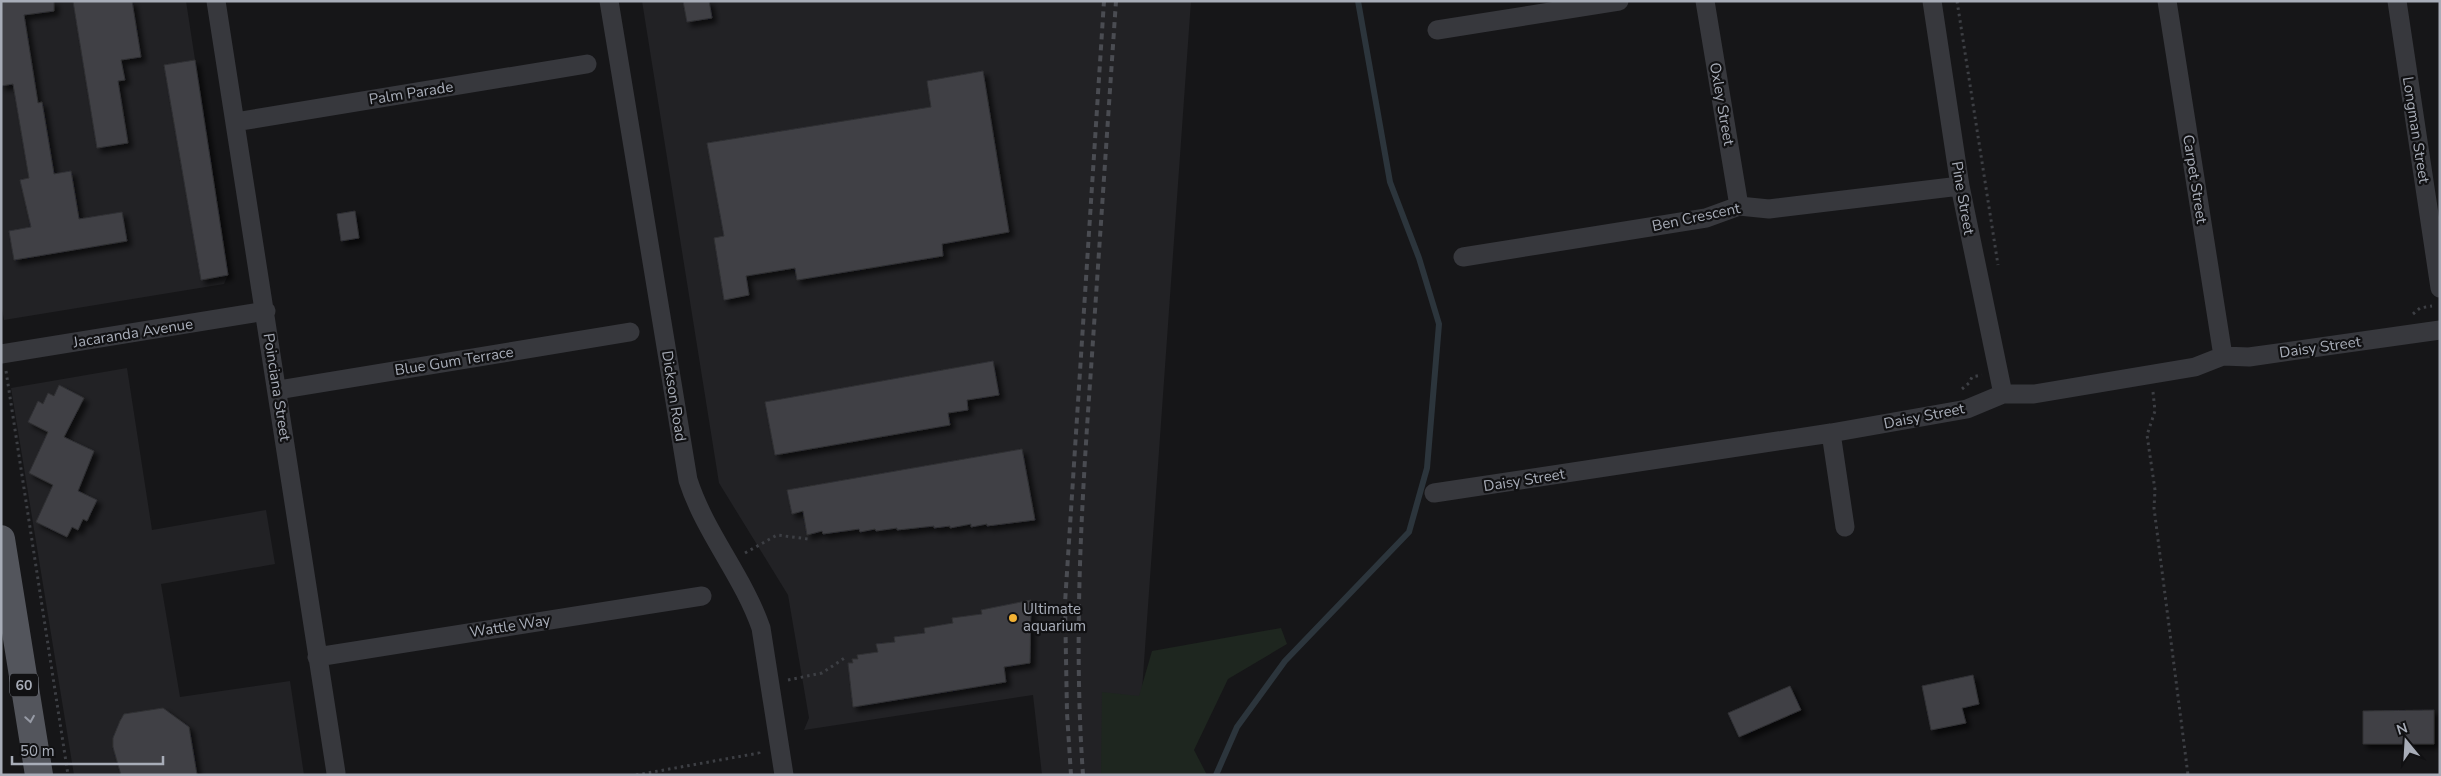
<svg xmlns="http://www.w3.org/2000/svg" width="2441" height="776" font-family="'Nunito Sans',sans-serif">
<defs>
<filter id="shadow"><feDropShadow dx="4.5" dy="4.5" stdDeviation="2.5" flood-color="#0009"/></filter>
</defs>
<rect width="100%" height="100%" fill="#161618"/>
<path fill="#222225" d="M1,1H186L228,275L224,284L4,320L1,303Z
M642,1H1191L1136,775H1042L1033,695L804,730L809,718L788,595L719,483Z
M127,368L152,530L266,510L275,564L161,584L180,697L290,681L304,775H74L11,388Z"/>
<path fill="#1e261f" d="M1281,628L1287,644L1228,679L1194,750L1207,775H1101L1102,692L1139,696L1152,651Z"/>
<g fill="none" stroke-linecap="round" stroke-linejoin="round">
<path stroke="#2c353c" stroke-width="6" d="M1216,775L1237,727L1285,661L1409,532L1427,468L1439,324L1419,258L1390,182L1358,1"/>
</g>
<path fill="#404145" stroke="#303034" filter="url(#shadow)" d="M1,1H54V11L24,15L38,103L42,102L54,174L71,171L79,219L122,212L127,241L14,260L9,231L31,227L20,180L29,178L13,84L1,86Z
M73,1H132L141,57L121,60L125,80L118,81L128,143L97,148Z
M683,1H709L712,18L687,22Z
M195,60L228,275L201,280L164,65Z
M983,71L1009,232L942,244L943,256L797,280L795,268L746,276L749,295L724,300L714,238L724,236L707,143L931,107L927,81Z
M355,211L359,238L341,241L337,214Z
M993,361L999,395L967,400L968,410L948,413L950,425L775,455L765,402Z
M59,385L84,398L64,437L94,451L78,491L97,500L87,521L83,519L78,530L72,527L67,537L36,522L53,485L29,473L48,432L28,422L38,401L43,404L48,393L54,396Z
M1022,449L1035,520L987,526V524L971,527V524L950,528V526L934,528V526L897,530V528L876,531L875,529L860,532L859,529L823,534L822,531L807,535L803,511L792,514L787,490Z
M1031,600L1030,663L1004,667L1006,682L853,707L848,663H853L852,659H858L857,655L878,652L876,644L895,642L894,637L925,633L924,628L953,623L952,618L982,614L981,610Z
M1973,675L1979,704L1962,708L1966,723L1931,730L1922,686Z
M1790,686L1801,710L1739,737L1728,713Z
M163,708L189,727L197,775H121L113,747V738L120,721L124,714Z
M2434,710V744H2363V711Z"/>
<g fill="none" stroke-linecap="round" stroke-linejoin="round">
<path stroke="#3d3f44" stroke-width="3" stroke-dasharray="2.5 4" stroke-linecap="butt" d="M1957,1L1998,265
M2413,314L2420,308L2432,306
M6,371L68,775
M1962,389L1969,383L1972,377L1982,375
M2153,392L2155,411L2147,435L2155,490L2154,508L2188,775
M745,553L777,535L808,539
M788,680L822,673L846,657
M636,775L759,753L760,756"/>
<path stroke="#37383d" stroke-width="19" d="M216,1L336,773
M609,1L688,480C705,533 743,576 761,628L784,775
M1705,1L1739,206
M1932,1L1960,186L2003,394
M2167,1L2223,356
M2397,1L2440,288
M1437,30L1619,1
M235,122L587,64
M1463,257L1706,218L1739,206L1769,209L1960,186
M1,354L266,311
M278,390L630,332
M1831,433L1845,527
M1434,493L1831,433L1967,409L2003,394H2034L2195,367L2223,356L2249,357L2440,330
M317,657L702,596"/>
<path stroke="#53555c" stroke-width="28" d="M1,539L39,775"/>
<path stroke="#4a4c52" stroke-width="4" stroke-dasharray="6 5" stroke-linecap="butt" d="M1071,775L1067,713L1065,603L1104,1
M1083,775C1073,634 1082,495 1092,355C1100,237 1108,119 1116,1"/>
</g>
<defs><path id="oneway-chevron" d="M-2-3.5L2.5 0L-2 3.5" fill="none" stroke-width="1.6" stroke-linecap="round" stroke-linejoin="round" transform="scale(1.25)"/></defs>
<use stroke="#979ba6" href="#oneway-chevron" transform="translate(30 719) rotate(81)"/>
<circle fill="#f2b134" stroke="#111113" stroke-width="2" cx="1013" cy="618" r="5"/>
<g text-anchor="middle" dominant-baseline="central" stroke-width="4.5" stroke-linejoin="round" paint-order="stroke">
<rect fill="#111113" stroke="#7b7e86" stroke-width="1" x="10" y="673.5" width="28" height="23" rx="4"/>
<g font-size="14" font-weight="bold" fill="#a8adb8">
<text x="24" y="685">60</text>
</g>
<g font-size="15" fill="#a8adb8" stroke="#111113">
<text transform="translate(411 93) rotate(-9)">Palm Parade</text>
<text transform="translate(1722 104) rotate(80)">Oxley Street</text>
<text transform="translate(2416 130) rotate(81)">Longman Street</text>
<text transform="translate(2195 179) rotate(81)">Carpet Street</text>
<text transform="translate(1963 198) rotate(80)">Pine Street</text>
<text transform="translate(1696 217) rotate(-12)">Ben Crescent</text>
<text transform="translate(133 333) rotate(-9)">Jacaranda Avenue</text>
<text transform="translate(2320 347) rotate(-8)">Daisy Street</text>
<text transform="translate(454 361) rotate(-9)">Blue Gum Terrace</text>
<text transform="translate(277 387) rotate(81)">Poinciana Street</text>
<text transform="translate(674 396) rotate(81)">Dickson Road</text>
<text transform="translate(1924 416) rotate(-11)">Daisy Street</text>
<text transform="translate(1524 480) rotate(-9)">Daisy Street</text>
<text transform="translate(510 626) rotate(-9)">Wattle Way</text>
</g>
<g font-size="15" fill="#a8adb8" stroke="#111113" text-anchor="start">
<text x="1023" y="609">Ultimate<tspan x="1023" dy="17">aquarium</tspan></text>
</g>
</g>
<rect width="2441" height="776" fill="none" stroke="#a8adb8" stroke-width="5"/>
<g transform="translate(2406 741) rotate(342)" stroke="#111113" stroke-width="4" paint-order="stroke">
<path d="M0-4L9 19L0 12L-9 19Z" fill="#a8adb8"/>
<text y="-8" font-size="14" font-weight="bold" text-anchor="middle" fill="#a8adb8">N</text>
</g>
<path d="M12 756v8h151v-8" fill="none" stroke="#a8adb8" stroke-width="2.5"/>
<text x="20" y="756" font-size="15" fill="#a8adb8" stroke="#111113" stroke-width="4" paint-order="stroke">50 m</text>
</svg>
